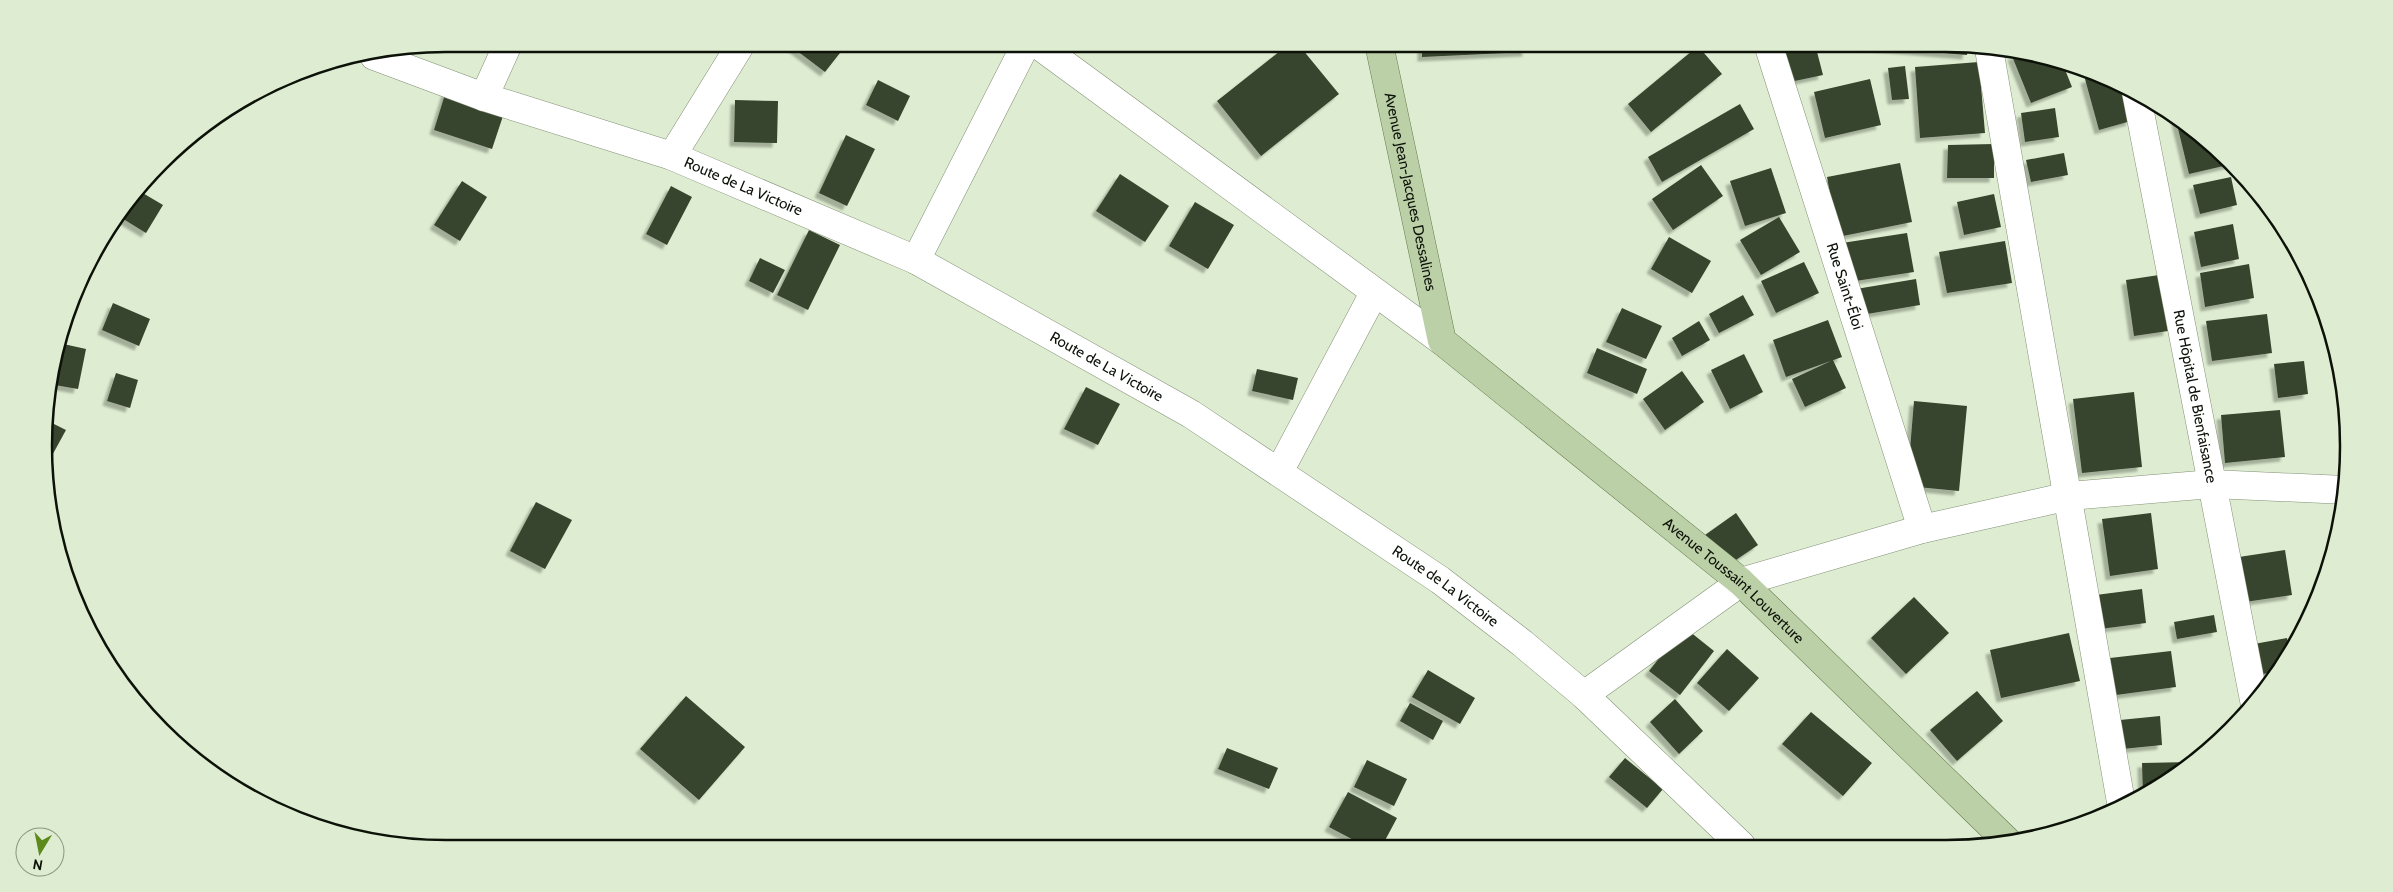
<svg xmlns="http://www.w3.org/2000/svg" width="2393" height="892" font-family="Cabin,sans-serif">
<defs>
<filter id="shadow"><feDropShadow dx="-4.5" dy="4.5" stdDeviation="1" flood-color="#0004"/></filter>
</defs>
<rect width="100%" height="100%" fill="#deedd1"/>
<path fill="#38442d" filter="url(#shadow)" d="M788,44H847L825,72Z
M1289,44H1298L1339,94L1261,156L1217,101Z
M1422,44H1526L1527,52L1422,57Z
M1782,44H1815L1823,75L1790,82Z
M1860,44H1947L1968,47L1967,55L1859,46Z
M1698,46L1722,74L1651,132L1628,104Z
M2019,53L2051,58L2062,62L2072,87L2031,103L2012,56Z
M1979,62L1985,133L1920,138L1915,67Z
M1905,66L1909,99L1892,100L1888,68Z
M2098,75L2121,84L2131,121L2099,130L2085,79Z
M1870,79L1881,125L1825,138L1814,92Z
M878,80L910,96L898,121L866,105Z
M446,91L505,110L492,149L434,130Z
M735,100L778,101L777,143L734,142Z
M1740,104L1754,129L1662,182L1648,157Z
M2055,108L2059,137L2025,142L2021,113Z
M2175,116L2192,127L2232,164L2189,174Z
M846,135L875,149L847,206L819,193Z
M1994,144V178H1947L1948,145Z
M2064,153L2068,175L2031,182L2026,160Z
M1900,163L1912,222L1838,237L1827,177Z
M1701,165L1723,196L1673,230L1652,199Z
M1771,168L1786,213L1745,226L1730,181Z
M1120,174L1169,206L1145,242L1096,211Z
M2231,177L2237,205L2200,214L2193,185Z
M462,181L487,197L460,241L434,225Z
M671,186L692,197L667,245L646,234Z
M141,192L163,205L146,233L120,217Z
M1994,194L2001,227L1964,235L1957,202Z
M1195,202L1234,225L1208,269L1169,246Z
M1779,217L1800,252L1761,275L1740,240Z
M2233,224L2239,259L2201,267L2194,232Z
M809,230L840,245L808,310L777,295Z
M1907,233L1914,272L1849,282L1842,243Z
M1669,237L1711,261L1692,293L1651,269Z
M2005,241L2012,283L1947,293L1939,252Z
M760,258L785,270L773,293L749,281Z
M1804,262L1819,293L1776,313L1761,281Z
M2249,264L2254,298L2205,307L2200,273Z
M2159,275L2168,331L2134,336L2126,280Z
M1916,279L1920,305L1861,315L1856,289Z
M1743,295L1754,315L1719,333L1709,314Z
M113,303L150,319L139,346L102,330Z
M1622,308L1662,326L1646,359L1606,342Z
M2267,314L2272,353L2212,361L2206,321Z
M1828,320L1842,357L1786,377L1773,340Z
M1699,321L1710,340L1682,356L1672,338Z
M59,343L86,349L78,389L49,384Z
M1597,348L1647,369L1637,394L1587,373Z
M1744,354L1763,392L1730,409L1711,370Z
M1833,360L1846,388L1805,407L1792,379Z
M2304,361L2308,394L2278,398L2274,364Z
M1257,369L1298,378L1293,400L1252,391Z
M1682,371L1704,402L1665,430L1643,399Z
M116,373L138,380L130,408L107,401Z
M1086,387L1120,404L1098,445L1064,429Z
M2134,392L2142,467L2082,473L2073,399Z
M1914,401L1967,406L1959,491L1907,486Z
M2280,410L2285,457L2225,463L2221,415Z
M48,421L66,430L49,461Z
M536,502L572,520L545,569L510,551Z
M1736,513L1758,545L1727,566L1705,535Z
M2151,513L2158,569L2110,576L2102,519Z
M2285,550L2292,595L2245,602L2239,557Z
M2142,589L2146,623L2100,629L2096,595Z
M1914,597L1949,633L1906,674L1871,638Z
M2214,615L2217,632L2177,639L2174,622Z
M1684,627L1714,651L1680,695L1649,671Z
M2069,633L2080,681L2001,698L1990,650Z
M2287,638L2290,651L2282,669L2260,675L2254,644Z
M1727,649L1759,678L1729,711L1697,683Z
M2171,651L2176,687L2116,695L2110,658Z
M1428,670L1475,698L1460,724L1412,697Z
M1977,691L2003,721L1957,761L1930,730Z
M686,696L745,747L699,800L640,749Z
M1675,699L1703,731L1679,754L1650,722Z
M1410,703L1443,721L1433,740L1400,721Z
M1811,712L1872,763L1843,796L1782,744Z
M2160,716L2162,745L2122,749L2120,720Z
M1227,748L1278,768L1269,789L1218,769Z
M1625,758L1663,789L1647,808L1609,777Z
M1367,760L1407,779L1394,806L1354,787Z
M2191,762L2143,795L2142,763Z
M1348,792L1397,818L1382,846H1365L1329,827Z"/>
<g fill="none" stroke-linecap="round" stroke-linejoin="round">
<defs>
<g id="minor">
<path d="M1037,44L1442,341"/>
<path id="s1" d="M1768,44L1922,529"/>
<path d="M1989,49L2122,808"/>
<path id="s2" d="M2136,92L2254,700"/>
<path d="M484,97L508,44"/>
<path d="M672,156L741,44"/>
<path d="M916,260L1026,44"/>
<path d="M1279,472L1374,293"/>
<path d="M1584,695L1741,582L1922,529L2069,496L2212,484L2345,490"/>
</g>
<g id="tertiary">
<path id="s3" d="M374,56L484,97L672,156L916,260L1191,414L1440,580L1522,643L1584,695L1741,845"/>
</g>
<g id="primary">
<path id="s4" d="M1379,44L1442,341L1741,582L2008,842"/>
</g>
</defs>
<use href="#minor" stroke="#839077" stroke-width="29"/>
<use href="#tertiary" stroke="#839077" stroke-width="29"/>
<use href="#primary" stroke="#62794b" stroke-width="29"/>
<use href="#minor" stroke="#fff" stroke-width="28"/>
<use href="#tertiary" stroke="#fff" stroke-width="28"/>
<use href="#primary" stroke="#bcd0a8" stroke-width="28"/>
</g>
<g text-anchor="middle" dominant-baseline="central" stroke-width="5" stroke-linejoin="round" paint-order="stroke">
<g font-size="15" fill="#0d1209" stroke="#deedd1">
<text stroke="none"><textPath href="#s3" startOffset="392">Route de La Victoire</textPath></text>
<text stroke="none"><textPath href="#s4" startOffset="151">Avenue Jean-Jacques Dessalines</textPath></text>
<text stroke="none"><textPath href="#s1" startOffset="254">Rue Saint-Éloi</textPath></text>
<text stroke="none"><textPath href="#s3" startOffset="798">Route de La Victoire</textPath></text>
<text stroke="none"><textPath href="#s2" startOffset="310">Rue Hôpital de Bienfaisance</textPath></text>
<text stroke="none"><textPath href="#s4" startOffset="681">Avenue Toussaint Louverture</textPath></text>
<text stroke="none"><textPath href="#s3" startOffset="1202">Route de La Victoire</textPath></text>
</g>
</g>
<path d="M0 0H2393V892H0ZM446 52H1946A394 394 0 0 1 2340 446V446A394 394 0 0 1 1946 840H446A394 394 0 0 1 52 446V446A394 394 0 0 1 446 52Z" fill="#deedd1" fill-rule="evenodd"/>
<path fill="none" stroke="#0d1209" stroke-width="2.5" d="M446 52H1946A394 394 0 0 1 2340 446V446A394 394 0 0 1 1946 840H446A394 394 0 0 1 52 446V446A394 394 0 0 1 446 52Z"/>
<g transform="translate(40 852) rotate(190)"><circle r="24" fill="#deedd1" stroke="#8a9581"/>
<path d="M0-4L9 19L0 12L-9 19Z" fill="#5c8a1d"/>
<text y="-8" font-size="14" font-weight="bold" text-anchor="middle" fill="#0d1209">N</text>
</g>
</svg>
